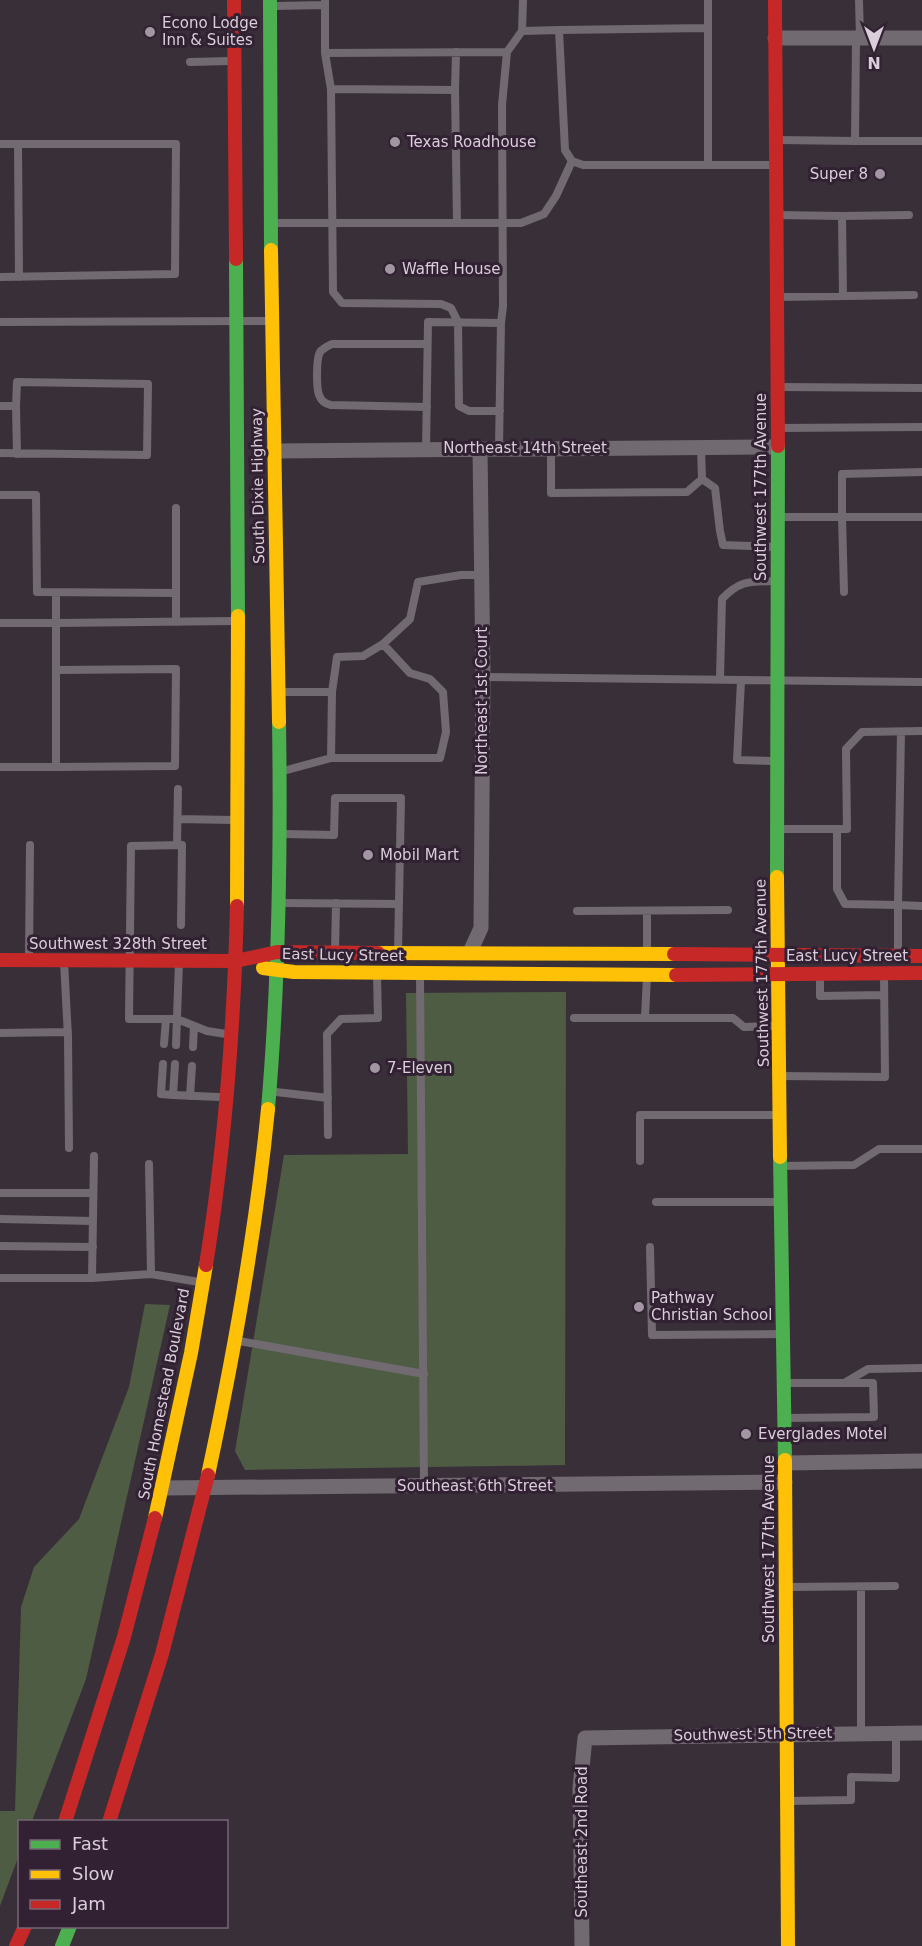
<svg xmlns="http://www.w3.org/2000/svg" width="922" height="1946" font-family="'DejaVu Sans',sans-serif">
<rect width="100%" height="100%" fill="#392f39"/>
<path fill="#4e5c43" d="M566,992L565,1465L245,1470L235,1451L284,1155L408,1154L406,993Z
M145,1304L170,1305L86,1679L32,1821L20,1822L19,1855L0,1906V1811H15L21,1607L34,1567L79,1519L129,1387Z"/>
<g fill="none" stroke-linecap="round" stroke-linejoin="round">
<path stroke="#716a70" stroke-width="8" d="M325,0V53L331,89L333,292L342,303L441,304L451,308L458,322L459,406L469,411H500
M859,0L860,38
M274,6L325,5
M559,30L707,28
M522,31L559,30L565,150L572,161L583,165H775
M856,38L855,141H922
M325,53L507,52
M190,62L230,61
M331,89L455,90L457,223
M455,90L456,52
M778,140L855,141
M0,144H176L175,274L0,277
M18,144L19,277
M708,165V0
M777,215L842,216L843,296
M842,216L909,215
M277,223H521L544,214L556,196L572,161
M778,297L914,295
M0,322L267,321
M501,323L503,306L502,105L507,52L522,31L523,0
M780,387L922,388
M0,406H16L17,382L148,384L147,455L0,453
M16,406L17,454
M427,407L331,405C326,404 322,402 320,397C316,391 316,359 320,352C323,348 328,346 332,344H427
M779,428L922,427
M551,448V493L687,492L702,479L701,447
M426,449L428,322L501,323L499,448
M922,472L842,474V517H922
M702,479L715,488L720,531L723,545L777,547
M0,495H36L37,592L176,593
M176,508V622
M780,517H842L844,592
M0,623H56V592
M383,644L410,673L430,679L443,692L446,732L440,758H331L332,692L337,657L363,656Z
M383,644L410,619L418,582L461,575H482
M56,670L176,669L175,766L56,767V623L234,621
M483,677L922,682
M720,679L722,599C741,579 751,582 777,581
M741,681L737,760L776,761
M285,692H332
M0,767H56
M287,770L331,758
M178,819L233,820
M780,829H847L846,749L862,732L922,731
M837,829V889L845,904L898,905L901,732
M285,834L334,835L335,798H401L398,952
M177,845L178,789
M284,903L399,904
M577,911L728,910
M647,911V952
M181,925L182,845L131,846L129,1019H177L207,1031L226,1034
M335,951L336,903
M898,954V905L922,906
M29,959L30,845
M64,961L68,1037L69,1148
M420,975L424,1486
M820,977V996L884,995
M645,1017L647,976
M574,1018H733L744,1027L776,1026
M0,1033L68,1032
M164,1044L166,1019
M176,1045L179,962
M193,1047L194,1026
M163,1064L161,1094L173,1095
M175,1064L173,1095L219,1097
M781,1076L885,1077L884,974
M276,1092L328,1098
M190,1096L192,1066
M328,1135L327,1034L341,1019L378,1018L377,975
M94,1156L92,1278L151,1274
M640,1161V1115H779
M149,1164L151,1274L199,1282
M781,1166L854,1165L879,1149H922
M0,1193H93
M656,1202H780
M0,1219L93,1221
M0,1246L93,1247
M650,1247L652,1335L782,1334
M0,1278H92
M239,1341L424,1374
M846,1382L868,1369L922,1368
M785,1383H873L874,1417L786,1418
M789,1587L895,1586
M861,1733V1587
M789,1801L851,1800V1777L896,1778V1733"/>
<path stroke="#716a70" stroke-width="15" d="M775,38H922
M273,451L777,447
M470,952L481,928L483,677L480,448
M785,1463L922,1461
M164,1488L785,1482
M582,1946L580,1788L585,1738L922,1733"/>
<path stroke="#4caf50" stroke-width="14" d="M270,0L271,250
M236,259L238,616
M777,877L778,446
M268,1109C279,980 281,851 279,722
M780,1157L785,1460
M62,1946L70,1926"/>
<path stroke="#ffc107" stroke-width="14" d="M271,250L279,722
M777,877L780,1157
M237,906L238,616
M378,953L674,954
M263,968L294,972L676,975
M785,1460L788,1946
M208,1475C234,1354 256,1232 268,1109
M155,1518L191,1353L206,1265"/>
<path stroke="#c62828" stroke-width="14" d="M234,0L236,259
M775,0L778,446
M674,954L922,956
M0,960L236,961L277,952L378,953
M676,975L922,973
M206,1265C225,1147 234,1026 237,906
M65,1822L124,1637L155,1518
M109,1822L162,1654L208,1475
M16,1946L25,1926"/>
</g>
<g fill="#a296a2" stroke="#322133" stroke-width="2">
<circle cx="150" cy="32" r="6"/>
<circle cx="395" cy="142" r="6"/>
<circle cx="880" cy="174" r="6"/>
<circle cx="390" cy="269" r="6"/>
<circle cx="368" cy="855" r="6"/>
<circle cx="375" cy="1068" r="6"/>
<circle cx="639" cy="1307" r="6"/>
<circle cx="746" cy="1434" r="6"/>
</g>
<g text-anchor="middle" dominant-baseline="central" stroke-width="6" stroke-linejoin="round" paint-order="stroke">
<g font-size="15" fill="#daceda" stroke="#322133" text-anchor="start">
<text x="162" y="23">Econo Lodge<tspan x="162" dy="17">Inn &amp; Suites</tspan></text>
<text x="407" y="142">Texas Roadhouse</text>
<text x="868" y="174" text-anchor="end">Super 8</text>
<text x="402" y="269">Waffle House</text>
<text x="380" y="855">Mobil Mart</text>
<text x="387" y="1068">7-Eleven</text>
<text x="651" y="1298">Pathway<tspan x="651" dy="17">Christian School</tspan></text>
<text x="758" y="1434">Everglades Motel</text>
</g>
<g font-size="15" fill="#daceda" stroke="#322133">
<text x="525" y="448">Northeast 14th Street</text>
<text transform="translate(258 486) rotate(-91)">South Dixie Highway</text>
<text transform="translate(761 487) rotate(-90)">Southwest 177th Avenue</text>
<text transform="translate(482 701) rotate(-90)">Northeast 1st Court</text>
<text x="118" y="944">Southwest 328th Street</text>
<text transform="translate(343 955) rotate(1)">East Lucy Street</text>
<text x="847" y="956">East Lucy Street</text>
<text transform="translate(762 973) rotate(-91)">Southwest 177th Avenue</text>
<text transform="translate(164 1394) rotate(-79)">South Homestead Boulevard</text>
<text x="475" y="1486">Southeast 6th Street</text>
<text transform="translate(769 1549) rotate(-90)">Southwest 177th Avenue</text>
<text transform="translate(753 1734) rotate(-1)">Southwest 5th Street</text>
<text transform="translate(582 1842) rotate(-90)">Southeast 2nd Road</text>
</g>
</g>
<rect x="18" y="1820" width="210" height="108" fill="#322133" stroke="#756676" stroke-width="1.5"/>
<rect x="30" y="1840" width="30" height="9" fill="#4caf50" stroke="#756676" stroke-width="1.5"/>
<text x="72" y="1850" font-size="18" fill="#daceda">Fast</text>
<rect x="30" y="1870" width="30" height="9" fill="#ffc107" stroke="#756676" stroke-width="1.5"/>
<text x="72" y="1880" font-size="18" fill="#daceda">Slow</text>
<rect x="30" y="1900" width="30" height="9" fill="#c62828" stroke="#756676" stroke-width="1.5"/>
<text x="72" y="1910" font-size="18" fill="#daceda">Jam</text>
<g transform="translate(874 48) rotate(180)" stroke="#322133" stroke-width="4.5" paint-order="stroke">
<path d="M0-4.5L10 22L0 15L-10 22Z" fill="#daceda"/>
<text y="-9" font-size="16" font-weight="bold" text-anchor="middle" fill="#daceda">N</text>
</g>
</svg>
